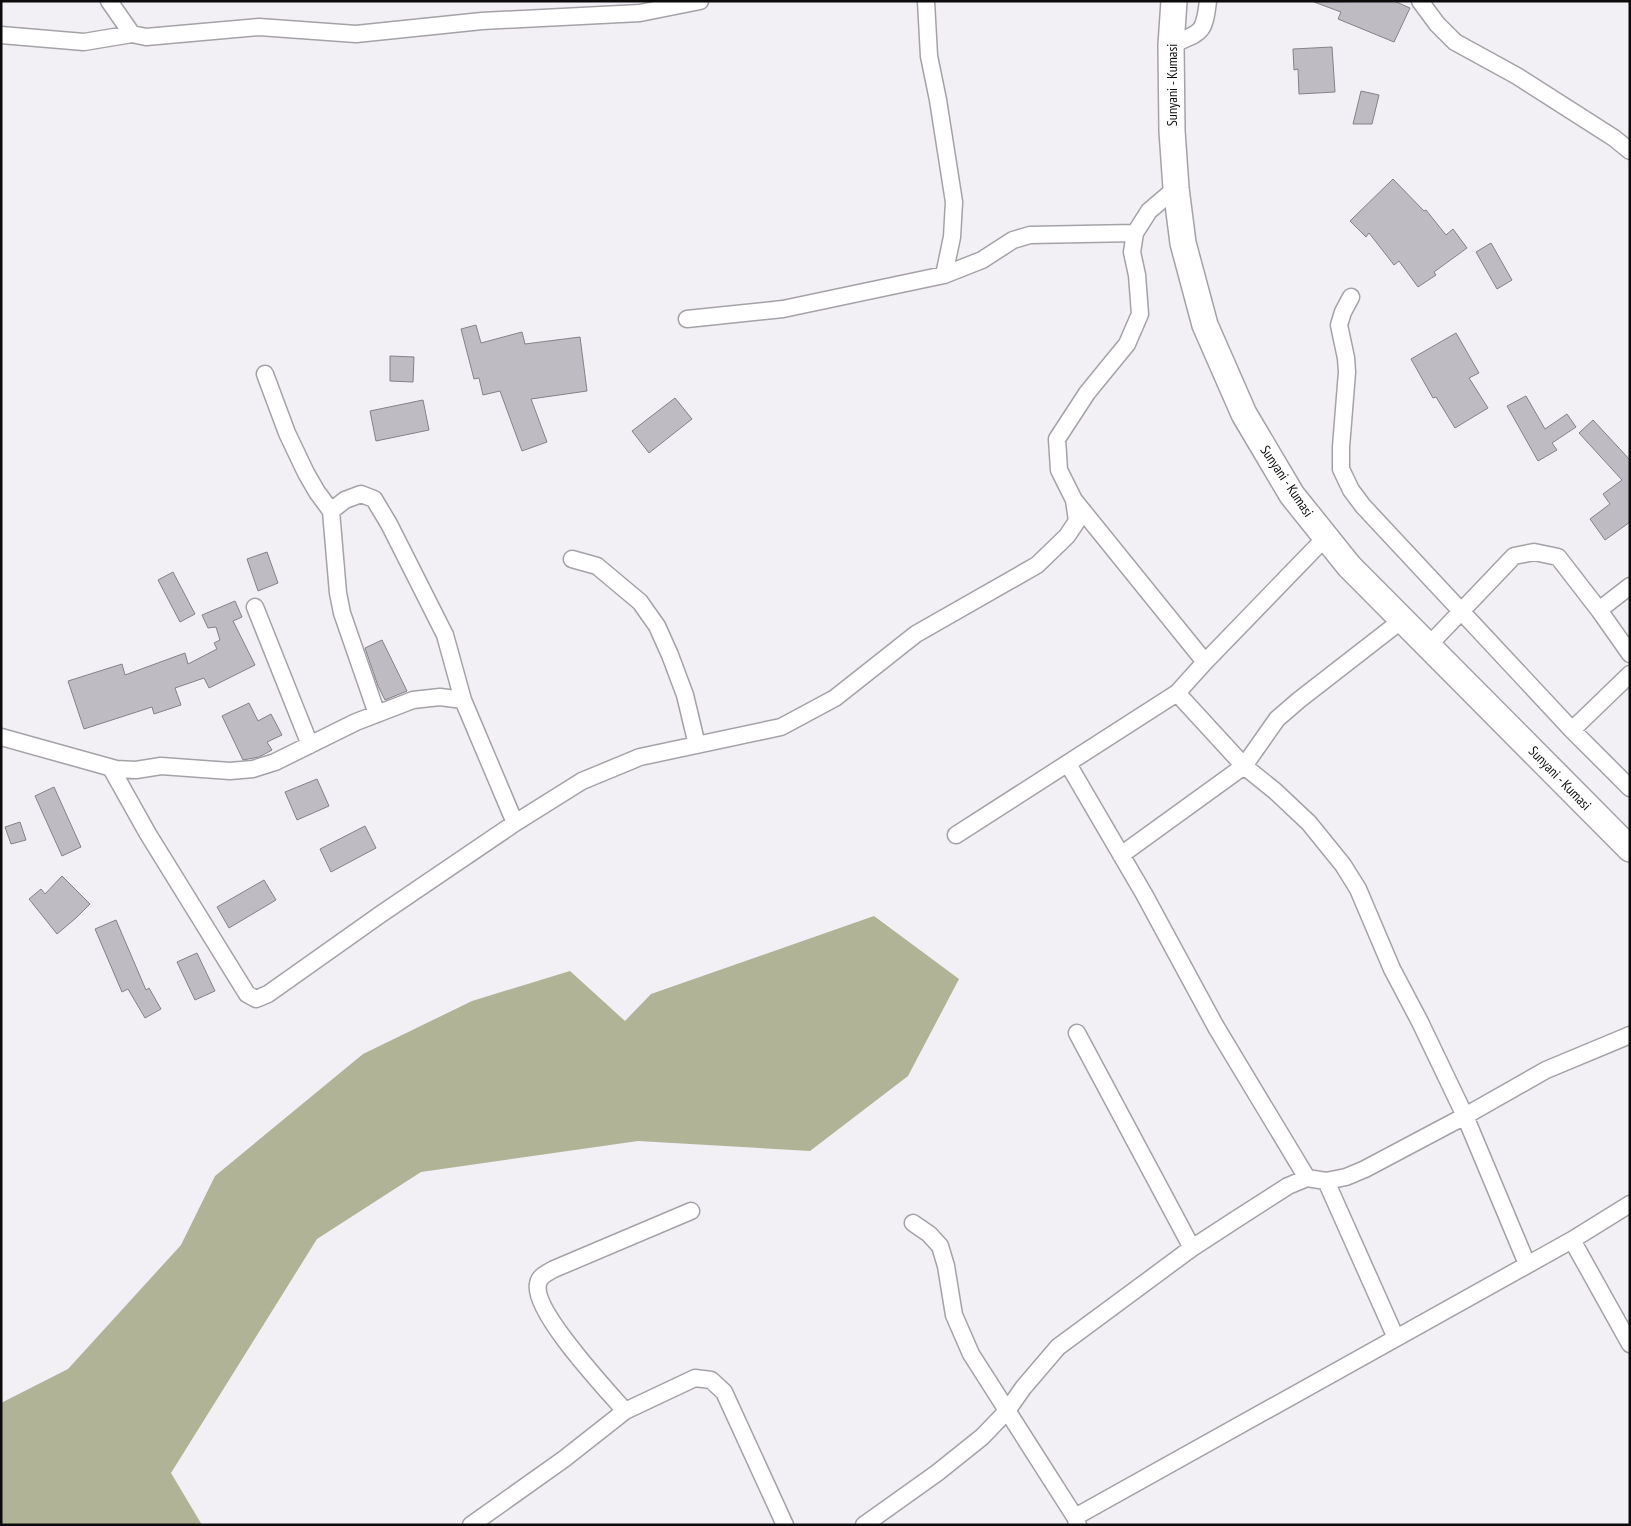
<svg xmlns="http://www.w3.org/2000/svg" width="1631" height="1526" font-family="'PT Sans Narrow',sans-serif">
<rect width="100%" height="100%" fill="#f2eff5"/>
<path fill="#b1b396" d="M874,916L959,979L908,1076L810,1151L638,1141L421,1172L317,1239L171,1473L202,1525H1V1403L68,1369L181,1245L215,1176L363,1054L472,1001L570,971L625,1021L651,994Z"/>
<path fill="#bebcc2" stroke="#848287" d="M1394,1L1410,8L1394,42L1338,19L1341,12L1314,2Z
M1332,47L1335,92L1299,94L1298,69L1294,70L1293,49Z
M1361,91L1379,95L1372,124H1353Z
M1393,179L1424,211L1426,210L1446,235L1453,229L1467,248L1434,272L1436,275L1418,287L1399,261L1394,265L1369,233L1366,237L1350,221Z
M1491,243L1512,280L1497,289L1476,252Z
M476,325L481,343L522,332L525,344L580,337L587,391L531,399L547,442L522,451L500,391L483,395L479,378L474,379L461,329Z
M1456,333L1479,373L1469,378L1488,408L1455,428L1436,397L1433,398L1411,359Z
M390,356L414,357L413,382L390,381Z
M1526,396L1545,429L1567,414L1576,427L1552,443L1557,450L1538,461L1507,406Z
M675,398L692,419L649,453L632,431Z
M423,400L429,430L376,441L370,411Z
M1593,420L1630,460V522L1605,540L1590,519L1610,504L1603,494L1622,480L1579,433Z
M267,552L278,583L258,591L247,559Z
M173,572L195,614L180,622L158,580Z
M235,601L242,617L233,621L255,665L209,688L204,678L175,688L181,705L154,714L152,707L84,729L68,681L122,664L125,675L185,653L188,664L217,649L214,643L220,640L216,627L208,628L202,615Z
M382,640L407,691L385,700L378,686L365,648Z
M249,703L258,721L271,714L282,735L267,742L272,750L259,757L243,760L222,716Z
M317,779L329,806L297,820L285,792Z
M54,787L81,847L62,856L35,796Z
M20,822L26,840L11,844L5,827Z
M365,826L376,848L331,872L320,849Z
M62,876L90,904L76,918L57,934L29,899L41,889L45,894Z
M264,880L276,900L229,928L217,907Z
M116,920L146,990L149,988L161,1009L145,1018L128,989L122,992L95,929Z
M197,953L215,991L195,1000L177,962Z"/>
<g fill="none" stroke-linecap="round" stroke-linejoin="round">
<defs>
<path id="street" d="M109,1L132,34
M926,1L929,56L938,100L954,202L952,237L944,275
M1420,1L1437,24L1455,42L1517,76L1614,138L1630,151
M1,35L84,42L132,34L146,37L259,27L356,34L482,21L640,13L700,1
M1171,45C1201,32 1204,35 1208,1
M1351,297L1343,312L1339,325L1346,358L1347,372L1341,447V469L1351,490L1363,506L1572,730L1630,788
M687,319L783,309L944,275L982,260L1013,240L1030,235L1135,233
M265,374L287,433L306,473L317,492L331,511L338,593L342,613L377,714
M1074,500L1205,662
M331,511L345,500L361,494L374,499L389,524L445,635L463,700
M572,559L597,566L640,602L657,626L670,655L685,695L697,745
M255,607L310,745
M1599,610L1630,586
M1429,645L1514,556L1534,552L1558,557L1599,610L1630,654
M1177,693L1244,766L1275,791L1309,823L1343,865L1358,889L1392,969L1420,1022L1465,1116L1527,1264
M1572,730L1630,674
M1,737L116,769L136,770L161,766L230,771L253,769L275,762L356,722L413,700L440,697L463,700L515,823
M1068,764L1144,894L1216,1027L1307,1178
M111,768L148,834L247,994L256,999L268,994L381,914L515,823L582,781L640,757L781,727L835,698L916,634L1037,565L1067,536L1077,521L1074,500L1059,470L1057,439L1087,393L1127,344L1140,314L1137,275L1132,252L1135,233L1149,211L1176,188
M956,835L1177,693L1205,662L1326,537
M1121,855L1244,766L1277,719L1299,700L1402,620
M1077,1033L1192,1248
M1326,1181L1396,1338
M913,1223L929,1234L940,1246L946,1266L954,1315L971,1354L1075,1517L1078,1525
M1572,1240L1630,1344
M625,1411C607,1390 532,1311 538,1284C539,1276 547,1273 554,1269L691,1211
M1075,1517L1572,1240L1630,1204
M471,1525L564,1459L625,1411L695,1378L711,1380L724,1392L785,1525
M864,1525L937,1473L982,1437L1007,1411L1023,1388L1058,1347L1192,1248L1235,1220L1288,1186L1307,1178L1326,1181L1346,1177L1365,1169L1465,1116L1546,1070L1630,1035"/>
<path id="primary" d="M1174,1L1171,45L1172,131L1176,188L1183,243L1205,325L1244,414L1292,495L1349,566L1630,849"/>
</defs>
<use href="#street" stroke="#a5a2a7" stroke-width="19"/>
<use href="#primary" stroke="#a5a2a7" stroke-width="28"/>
<use href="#street" stroke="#fff" stroke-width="16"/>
<use href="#primary" stroke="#fff" stroke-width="25"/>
</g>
<g text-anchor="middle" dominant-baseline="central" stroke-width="5" stroke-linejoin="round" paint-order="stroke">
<g font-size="14" fill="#0c0b0c" stroke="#fff">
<text transform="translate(1172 85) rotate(-90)">Sunyani - Kumasi</text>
<text transform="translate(1287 481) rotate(56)">Sunyani - Kumasi</text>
<text transform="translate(1560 778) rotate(46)">Sunyani - Kumasi</text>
</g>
</g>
<rect width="1631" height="1526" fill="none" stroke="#0c0b0c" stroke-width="5"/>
</svg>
